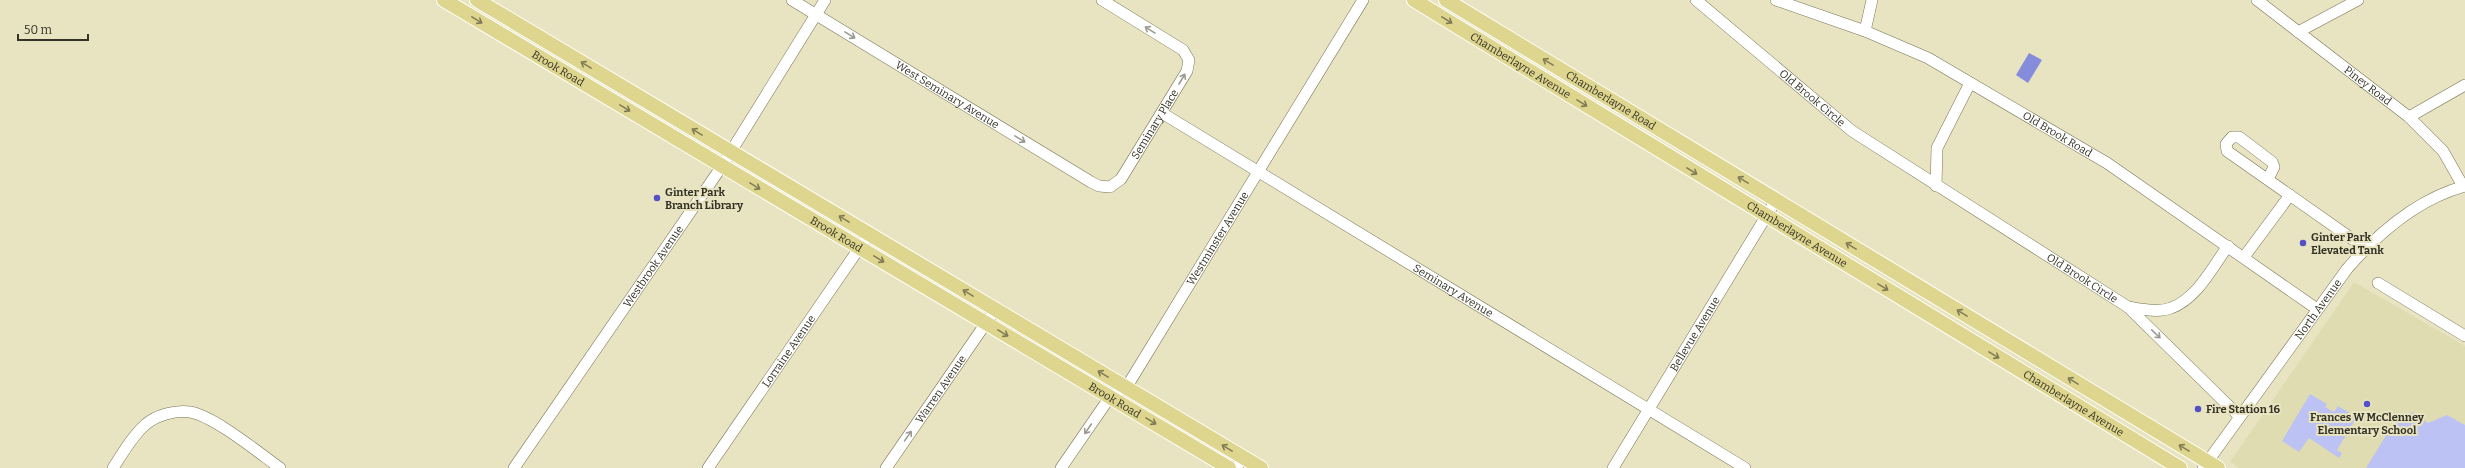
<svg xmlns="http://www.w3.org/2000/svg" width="2465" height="468" font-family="Bitter,serif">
<rect width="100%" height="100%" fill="#e8e4c2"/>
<path fill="#e0dcb2" d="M2354,282L2465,346V468H2239L2230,462Z"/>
<path fill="#bcc2f3" d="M2310,394L2327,404L2325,407L2334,412L2338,406L2357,417L2337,450L2342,453L2339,458L2309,438L2299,452L2282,441Z
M2412,412L2428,423L2447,415L2465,425V468H2366L2396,419Z"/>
<path fill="#868cdc" d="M2029,53L2042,60L2028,83L2016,75Z"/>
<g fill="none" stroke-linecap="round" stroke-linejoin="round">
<defs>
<g id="minor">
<path id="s1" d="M792,0L1091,182L1099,186L1110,187L1121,179L1187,71L1189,60L1183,50L1102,0"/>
<path id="s2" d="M1696,0L1852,131L2128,307C2141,309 2158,313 2171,308C2197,299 2213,266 2228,246"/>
<path id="s3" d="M1776,0L1865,31L1928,58L2107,163L2317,309"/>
<path id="s4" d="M2257,0L2409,117L2443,151L2463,186"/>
<path d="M1865,31L1872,0"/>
<path d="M2298,32L2358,0"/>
<path id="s5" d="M1162,113L1745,468"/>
<path d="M2409,117L2465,85"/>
<path d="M2268,179L2274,167L2272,162L2239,137H2232L2226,144L2227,151L2365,248"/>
<path d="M1936,186L1937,148L1970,83"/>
<path d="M2244,257L2290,195"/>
<path d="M2378,283L2465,336"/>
<path d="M2128,307L2239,416"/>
<path d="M113,468C123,453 132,436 146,424C157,415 175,410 190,412C214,416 259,453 280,468"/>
<path id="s6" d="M514,468L722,166L825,0"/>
<path id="s7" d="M708,468L869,234"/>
<path id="s8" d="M886,468L995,310"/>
<path id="s9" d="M1061,468L1110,397L1126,388L1363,0"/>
<path d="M1236,468L1243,458"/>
<path id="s10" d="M1613,468L1776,200"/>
<path id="s11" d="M2203,468L2347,269C2379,232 2417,199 2465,186"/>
</g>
<g id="major">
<path id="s12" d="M444,0L1229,468"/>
<path d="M477,0L1261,468"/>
<path id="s13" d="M1414,0L2180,468"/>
<path id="s14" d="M1446,0L2218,468"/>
</g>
</defs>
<use href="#minor" stroke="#777455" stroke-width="12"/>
<use href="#major" stroke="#fff" stroke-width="16"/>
<use href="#minor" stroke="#fff" stroke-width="11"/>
<use href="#major" stroke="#ded68e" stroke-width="14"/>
</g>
<defs><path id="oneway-shaft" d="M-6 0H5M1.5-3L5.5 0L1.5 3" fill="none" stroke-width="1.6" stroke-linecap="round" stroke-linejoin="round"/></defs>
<g stroke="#817c55">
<use href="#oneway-shaft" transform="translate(477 20) rotate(31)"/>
<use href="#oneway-shaft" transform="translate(1447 20) rotate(32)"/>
<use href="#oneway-shaft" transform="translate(1548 62) rotate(-149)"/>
<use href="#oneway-shaft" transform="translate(586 65) rotate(-149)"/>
<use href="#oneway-shaft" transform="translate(1582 103) rotate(32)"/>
<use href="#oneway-shaft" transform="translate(625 108) rotate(31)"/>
<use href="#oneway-shaft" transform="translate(697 132) rotate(-149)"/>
<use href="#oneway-shaft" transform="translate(1692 171) rotate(32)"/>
<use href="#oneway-shaft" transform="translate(1743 180) rotate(-149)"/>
<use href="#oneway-shaft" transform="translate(755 186) rotate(31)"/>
<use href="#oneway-shaft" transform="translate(844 219) rotate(-149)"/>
<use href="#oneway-shaft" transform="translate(1851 246) rotate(-149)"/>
<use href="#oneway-shaft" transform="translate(879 259) rotate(31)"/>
<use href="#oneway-shaft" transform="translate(1883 287) rotate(31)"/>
<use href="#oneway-shaft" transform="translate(968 293) rotate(-149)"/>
<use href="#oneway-shaft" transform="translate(1962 313) rotate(-149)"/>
<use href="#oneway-shaft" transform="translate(1003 333) rotate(31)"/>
<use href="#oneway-shaft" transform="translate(1994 355) rotate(31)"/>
<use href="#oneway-shaft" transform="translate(1103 374) rotate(-149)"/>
<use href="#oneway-shaft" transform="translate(2073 381) rotate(-149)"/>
<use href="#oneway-shaft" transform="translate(1151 421) rotate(31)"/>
<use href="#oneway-shaft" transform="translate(1227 448) rotate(-149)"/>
<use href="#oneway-shaft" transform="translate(2184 448) rotate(-149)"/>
</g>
<g stroke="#9a9992">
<use href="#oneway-shaft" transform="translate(1150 30) rotate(-148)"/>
<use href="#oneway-shaft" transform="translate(850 35) rotate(31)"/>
<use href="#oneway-shaft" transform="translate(1182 79) rotate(-59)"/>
<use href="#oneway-shaft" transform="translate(1020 139) rotate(31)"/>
<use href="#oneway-shaft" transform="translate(2156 334) rotate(44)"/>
<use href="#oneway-shaft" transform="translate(1088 429) rotate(124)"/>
<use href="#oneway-shaft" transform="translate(908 436) rotate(-55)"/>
</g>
<g fill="#544fc6" stroke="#e8e4c2" stroke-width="1.5">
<circle cx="657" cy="198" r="4"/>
<circle cx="2303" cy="243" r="4"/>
<circle cx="2367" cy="404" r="4"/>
<circle cx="2198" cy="409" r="4"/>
</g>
<g text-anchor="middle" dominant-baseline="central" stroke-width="4" stroke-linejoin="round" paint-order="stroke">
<g font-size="11" fill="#353326" stroke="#e8e4c2">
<text stroke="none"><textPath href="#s13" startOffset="125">Chamberlayne Avenue</textPath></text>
<text stroke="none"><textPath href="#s12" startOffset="133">Brook Road</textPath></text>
<text stroke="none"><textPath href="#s4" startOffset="140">Piney Road</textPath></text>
<text stroke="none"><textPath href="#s1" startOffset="182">West Seminary Avenue</textPath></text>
<text stroke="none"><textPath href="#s2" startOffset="152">Old Brook Circle</textPath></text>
<text stroke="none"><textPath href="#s14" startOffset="193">Chamberlayne Road</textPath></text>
<text stroke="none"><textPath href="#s1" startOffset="448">Seminary Place</textPath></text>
<text stroke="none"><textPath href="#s3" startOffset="313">Old Brook Road</textPath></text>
<text stroke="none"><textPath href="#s12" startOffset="457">Brook Road</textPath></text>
<text stroke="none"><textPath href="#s13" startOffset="449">Chamberlayne Avenue</textPath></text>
<text stroke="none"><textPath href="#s9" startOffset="280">Westminster Avenue</textPath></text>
<text stroke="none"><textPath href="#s6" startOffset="245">Westbrook Avenue</textPath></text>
<text stroke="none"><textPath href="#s2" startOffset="477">Old Brook Circle</textPath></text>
<text stroke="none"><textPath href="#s5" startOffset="341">Seminary Avenue</textPath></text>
<text stroke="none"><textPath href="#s11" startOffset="196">North Avenue</textPath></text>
<text stroke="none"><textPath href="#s10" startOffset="157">Bellevue Avenue</textPath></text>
<text stroke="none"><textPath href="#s7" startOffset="142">Lorraine Avenue</textPath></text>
<text stroke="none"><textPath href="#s8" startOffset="96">Warren Avenue</textPath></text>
<text stroke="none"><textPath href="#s12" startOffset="781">Brook Road</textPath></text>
<text stroke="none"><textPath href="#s13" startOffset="773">Chamberlayne Avenue</textPath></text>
</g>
<g font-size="11" font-weight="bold" fill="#353326" stroke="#e8e4c2" text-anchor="start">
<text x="665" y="192">Ginter Park<tspan x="665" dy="13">Branch Library</tspan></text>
<text x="2311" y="237">Ginter Park<tspan x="2311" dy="13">Elevated Tank</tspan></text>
<text x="2206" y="409">Fire Station 16</text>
<text x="2367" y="417" text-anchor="middle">Frances W McClenney<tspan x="2367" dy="13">Elementary School</tspan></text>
</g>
</g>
<path d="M18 34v6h70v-6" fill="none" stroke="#353326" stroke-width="2"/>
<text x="24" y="34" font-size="12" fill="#353326" stroke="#e8e4c2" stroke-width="3" paint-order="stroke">50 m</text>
</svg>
